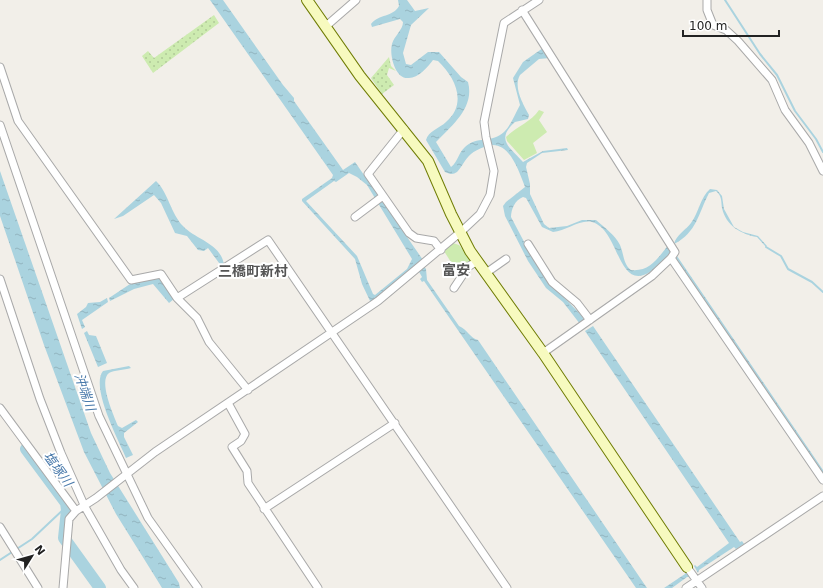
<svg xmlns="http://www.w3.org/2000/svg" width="823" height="588" font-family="'DejaVu Sans','Noto Sans JP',sans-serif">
<defs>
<pattern id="garden-dots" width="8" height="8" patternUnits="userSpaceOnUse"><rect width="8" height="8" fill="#cdebb0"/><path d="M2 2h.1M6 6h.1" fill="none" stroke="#b0c997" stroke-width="1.8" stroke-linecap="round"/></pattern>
<pattern id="water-ripples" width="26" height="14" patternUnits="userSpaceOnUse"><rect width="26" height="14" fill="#aad3df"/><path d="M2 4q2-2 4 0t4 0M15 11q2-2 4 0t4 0" fill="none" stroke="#92b5bf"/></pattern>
</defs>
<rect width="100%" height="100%" fill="#f2efe9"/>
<path fill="#cdebb0" d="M539,110L544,112L539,120L547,132L533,143L537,153L524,160L507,141L506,137C516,127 531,122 539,110Z
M453,243L459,245L473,262L459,275L444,251Z"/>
<path fill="url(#garden-dots)" d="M214,15L219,23L153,73L142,56L148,51L154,58Z
M389,57L391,66L396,71L389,68L387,75L394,85L382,94L371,78Z"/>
<path fill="url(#water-ripples)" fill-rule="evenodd" d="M210,0H223L283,85L294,98V101L343,170L355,162L423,260L422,264L426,269L427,280L459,326C467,329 470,338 478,340L647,588H636L424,281L422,282L420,279L422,277L418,270L371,303L362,284L355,259L302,201V199L332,178L333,175ZM349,173L357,177L367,185L412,259L407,269L375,295L373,294L357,256L306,201L334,181L336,182Z
M398,0H407L415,11L429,8L411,25L403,53L406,64L411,65L428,52H439L461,77L468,82C475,108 451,126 436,142L451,167C458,162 458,153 465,147C476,136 493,143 504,132C511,125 515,114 520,105L513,78L523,62L543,48L550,58L539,59L520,75C513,87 523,104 529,115L528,119L515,122C495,140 510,147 523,162L543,151L567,148L568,150L542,153L527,163L526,167L530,184V194L544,224L549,228L567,226L582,220H596C604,227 615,235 620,245C624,254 623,264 631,270C650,272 658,258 669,244L672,251C665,258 658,267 650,272C617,292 620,230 592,222C580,219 566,231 553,232L542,227L526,198L523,197C515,200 511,209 511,217L531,255L550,283L582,316L585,321L580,324L563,302L546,288L528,261L505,216L503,206L506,202L525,187C518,169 508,137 484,147C479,149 474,151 471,154C465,159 462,167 457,172C453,175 449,174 445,172L426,140C428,131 440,128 446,122C468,103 455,77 438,61L433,60C428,67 418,78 409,78C395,80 389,54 392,44C394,36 403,30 403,22L400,19L372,27L371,24C379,14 393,17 399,6Z
M0,171L91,433L110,473L179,583L180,588H162L159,583L116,514L84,452L44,345L0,216Z
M156,181C168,192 171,214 183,226C196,240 221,243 224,265L222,267L208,248L204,251L198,250L187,236L175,233L161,203L154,195L123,216L114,219Z
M710,189L717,190L722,196L724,209L734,227L743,232L758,236L767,246L766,247L757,237C741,234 726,226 722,208C721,201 722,196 716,191L709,193C698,214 697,232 674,244C676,235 686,230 691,223C699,212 700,198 710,189Z
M677,256L823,470V474L675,257Z
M158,276L174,299L169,303L153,284L134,289L110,301L109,298L130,284Z
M107,298L108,302L82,320L85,327L82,329L77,314L86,307L88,303L100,302Z
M593,326L740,542L742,541L744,544L736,549L734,547L699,570L698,573L694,566L695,565L697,567L729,543L585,331Z
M87,331L89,335L96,336L107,363L98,367L84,333Z
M129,366L131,368C124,370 114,370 109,373C98,381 114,416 118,426L122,428L136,420L138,422L124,433V437L133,455L126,458C119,441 90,387 103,371Z
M686,571L690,577H687L672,588H664L685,574Z"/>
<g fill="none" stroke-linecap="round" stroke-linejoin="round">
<path stroke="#aad3df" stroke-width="2" d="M725,0L760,54L777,75L795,111L816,139L823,152
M766,247L781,256L788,269L812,282L823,292
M0,560L32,539L66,507"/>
<path stroke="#aad3df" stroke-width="12" d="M26,449L66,503L67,510L64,538L100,588"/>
<defs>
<path id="street" d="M707,0V10L713,25L726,30L738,41L772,80L785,110L809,143L823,171
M522,10L675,252L671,258L652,276L543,353
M325,27L356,0
M0,67L18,121L131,280L161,274L177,298L197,318L209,342L248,390
M0,125L99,416L148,518L198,588
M404,129L368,174L409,233L416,238L434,241L441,250
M355,217L383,196
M528,244L552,282L577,303L590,320
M671,258L823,480
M486,273L506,259
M0,279L40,399L61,453L85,507L121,570L134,588
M454,288L468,267L477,261
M177,298L268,240L507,588
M228,403L245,434L241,441L232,447L247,471L248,483L318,588
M0,408L76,511
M264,509L395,423
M0,527L38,588
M687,567L702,588
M63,588L69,519L76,511L96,498L155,452L378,301L463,230L480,214L490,195L494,171L486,137L484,122L504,23L539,0
M686,588L823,496"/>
<path id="secondary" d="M307,0L360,76L428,161L451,214L470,251L543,353L687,567"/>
</defs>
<use href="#street" stroke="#a9a9a9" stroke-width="9"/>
<use href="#secondary" stroke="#707d05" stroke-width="12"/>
<use href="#street" stroke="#fff" stroke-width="7"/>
<use href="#secondary" stroke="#f7fabf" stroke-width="10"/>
</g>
<g text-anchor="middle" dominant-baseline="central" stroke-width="4" stroke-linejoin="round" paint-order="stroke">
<g font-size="13" font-style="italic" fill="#4a7aab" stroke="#fff">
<text transform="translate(85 392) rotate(71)">沖端川</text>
<text transform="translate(58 469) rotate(54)">塩塚川</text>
</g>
<g font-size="14" font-weight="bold" fill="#555" stroke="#fff">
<text x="456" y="270">富安</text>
<text x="253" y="271">三橋町新村</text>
</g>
</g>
<g transform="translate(32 556) rotate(53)" stroke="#ffffff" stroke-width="3" paint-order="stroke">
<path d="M0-3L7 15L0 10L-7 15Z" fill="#222222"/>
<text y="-6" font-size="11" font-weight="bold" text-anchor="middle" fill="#222222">N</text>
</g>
<path d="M683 30v6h96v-6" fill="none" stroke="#222222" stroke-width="2"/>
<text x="689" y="30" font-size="12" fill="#222222" stroke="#ffffff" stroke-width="3" paint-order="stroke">100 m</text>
</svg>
